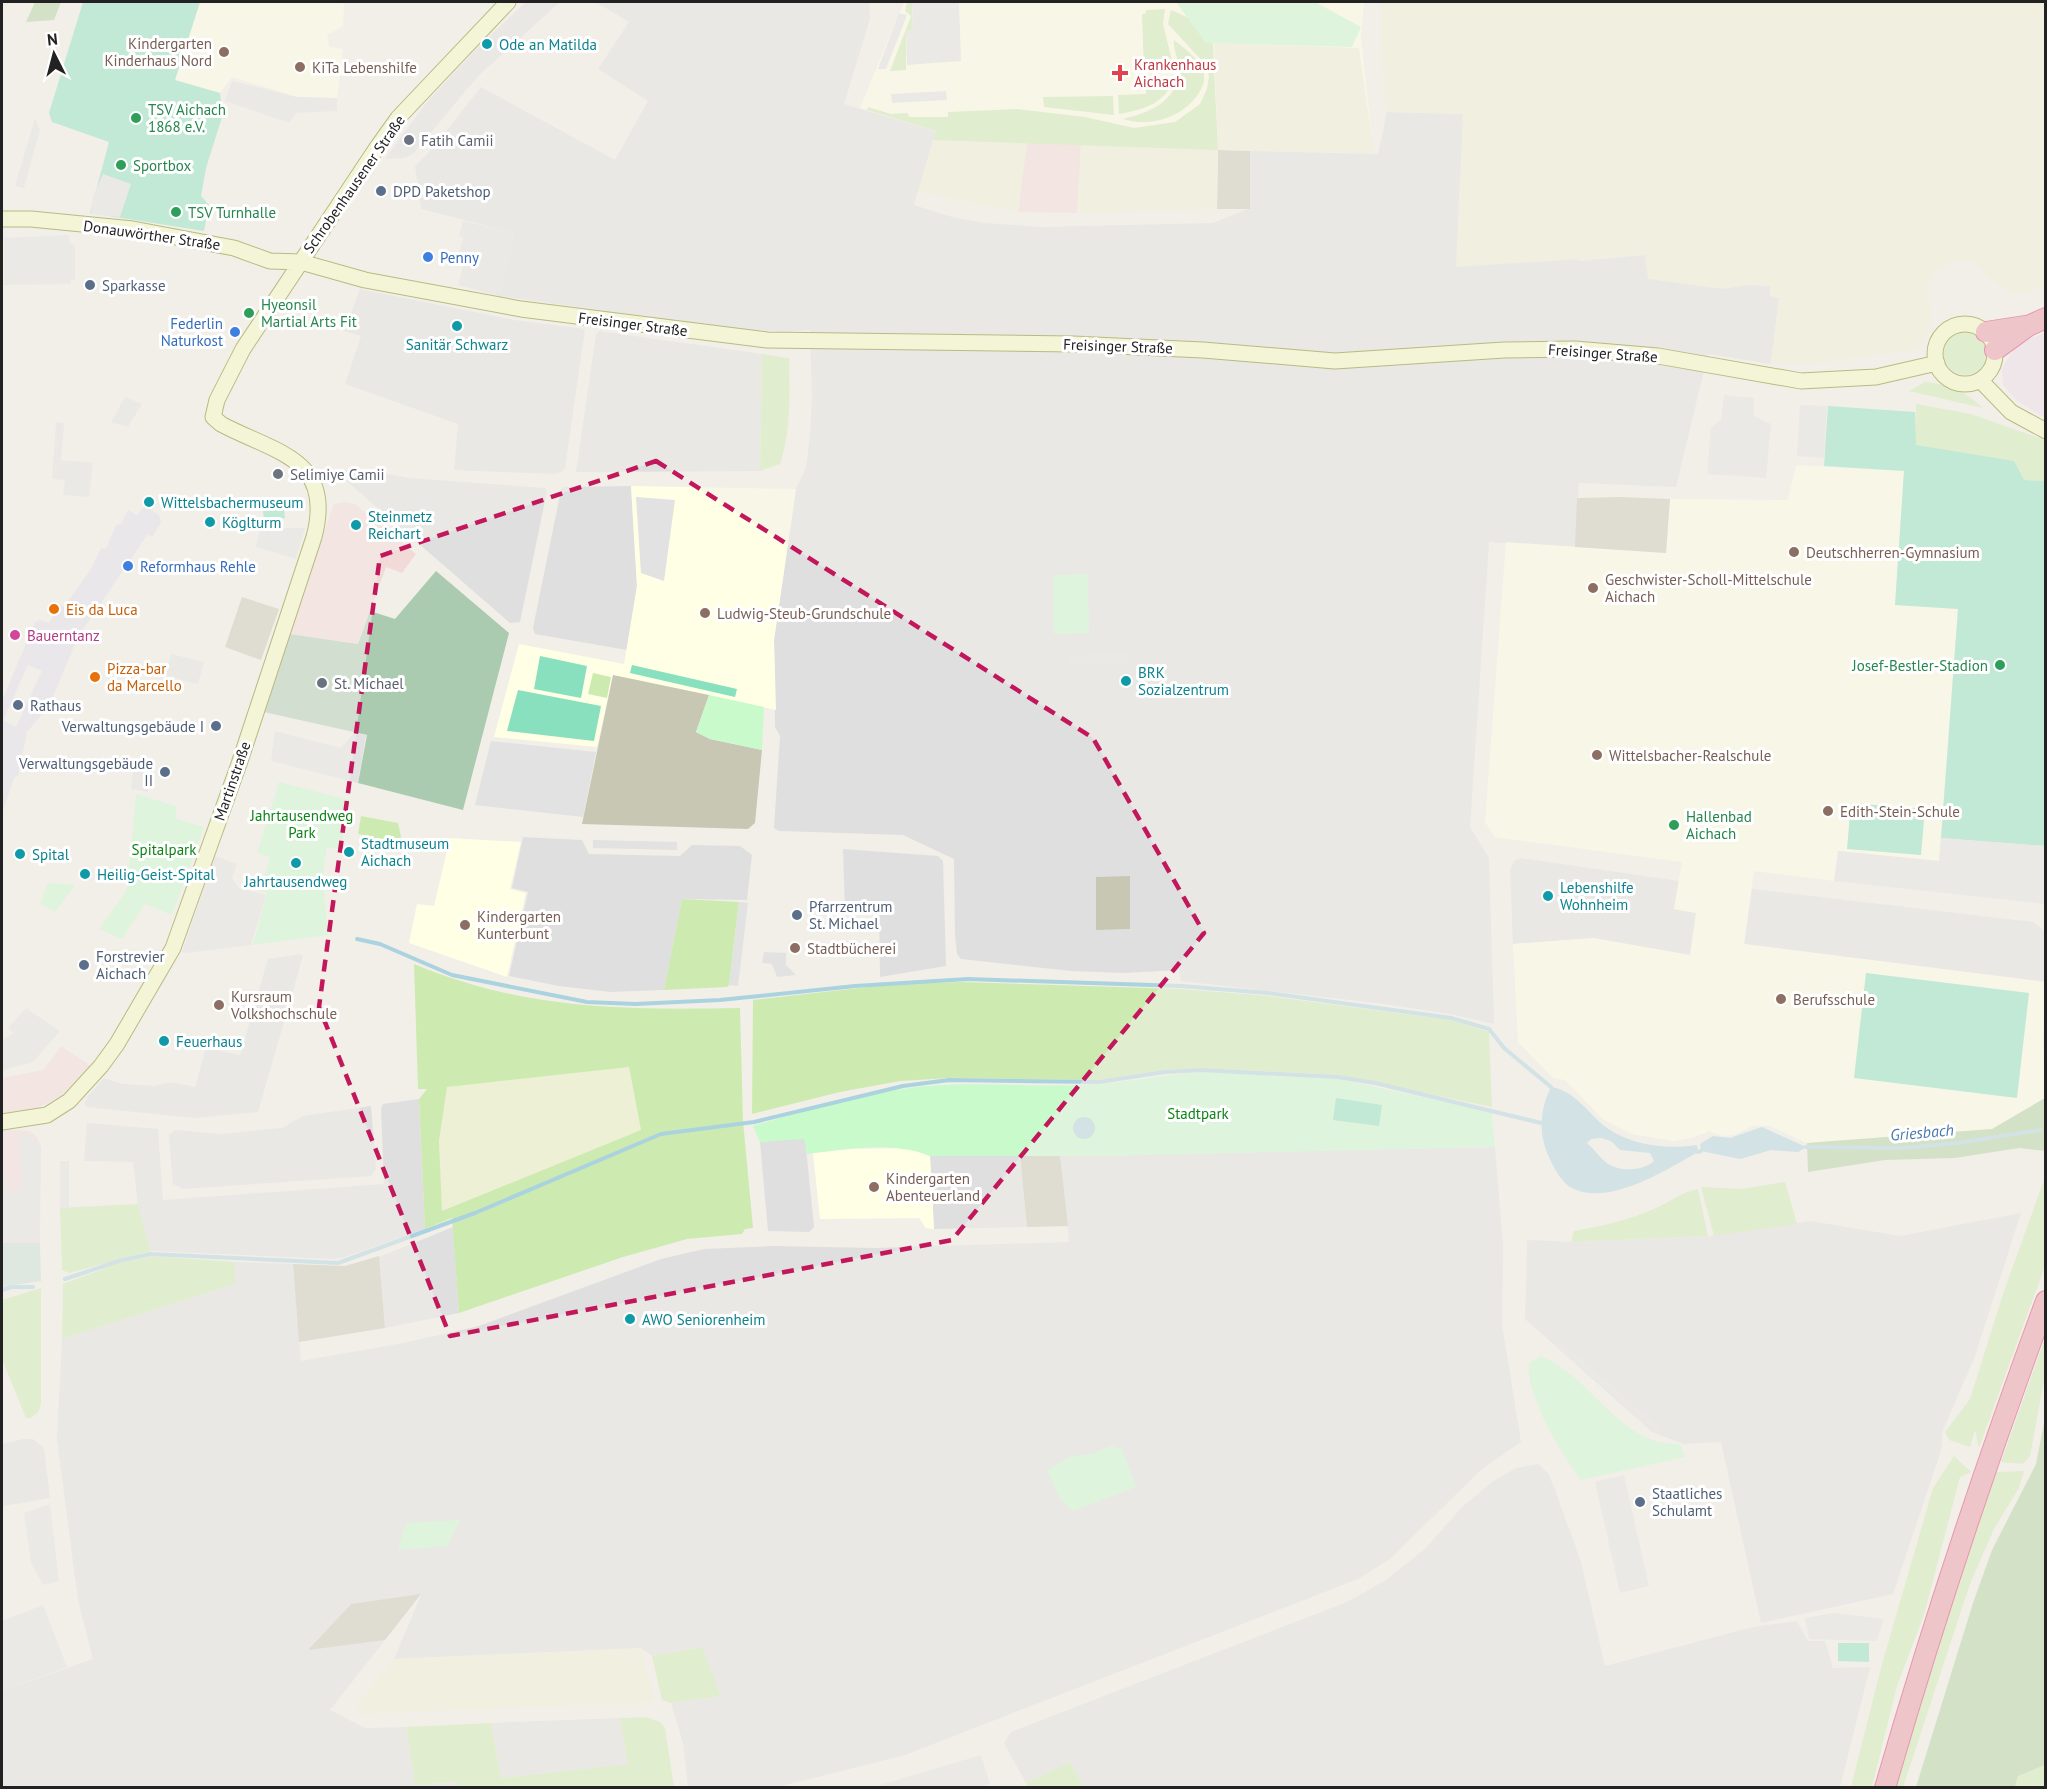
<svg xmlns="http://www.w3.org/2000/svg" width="2047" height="1789" font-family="'PT Sans',sans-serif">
<rect width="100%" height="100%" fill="#f2efe9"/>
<path fill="#e0dfdf" d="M526,2L559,3L478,76L414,153L405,158L385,159L427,102L483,42Z
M596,2H869L870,19L844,104L936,131L914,205L952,217L985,223L1042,227L1213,223L1250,208V151L1378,154L1387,112L1463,114L1461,191L1458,203L1580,261L1645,255L1743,285L1771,286L1779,297L1771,364L1708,354L1676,487L1579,483L1575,547L1489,542L1470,827L1489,858L1494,1024L1450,1014L1377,1003L1181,981L1179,970L1124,973L1071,971L961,959L957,954L955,935L954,859L903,835L779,831L774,828L780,736L775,727L774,640L796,489L806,467L810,436L812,399L810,330L784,332L737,329L499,296L515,233L421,209L415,166L432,149L481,87L615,160L648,101L598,69L629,22Z
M360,289L514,320L585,329L565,468L561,472L555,474L454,470L458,424L345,384L361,336L344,331Z
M599,331L762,354L760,471L576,472L596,334Z
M356,469L410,478L545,488L547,491L520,622L510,623L342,477L346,470Z
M631,486L637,586L627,650L535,634L533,628L561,490L563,487Z
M523,837L582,840L589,854L680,856L692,845L740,846L752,855L747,900L682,899L664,990L610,992L559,986L509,976L528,892L512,888Z
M843,849L938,856L943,861L946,966L880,977L879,912L845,910Z
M1521,858L1679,881L1674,909L1696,913L1690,955L1593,938L1513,944L1510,869L1514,861Z
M1752,889L2033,922L2045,931V982L1744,944Z
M300,954L303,956L258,1112L194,1118L86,1107L84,1104L88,1096L104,1078L122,1084L155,1086L171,1082L195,1087L206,1048L240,1055L268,959Z
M419,1099L425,1229L345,1257L334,1259L151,1251L138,1204L133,1162L84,1161L87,1123L158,1129L163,1200L384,1184L381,1109L383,1104Z
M371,1106L376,1169L371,1176L183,1189L173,1184L169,1135L175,1130L221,1134L282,1128L303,1116Z
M805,1138L814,1227L809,1232L768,1231L760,1142Z
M1495,1147L1503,1245L1502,1324L1521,1442L1482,1469L1390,1559L1358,1579L905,1755L774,1788L688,1787L683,1743L671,1703L721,1696L701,1647L652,1656L641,1648L394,1659L421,1595L351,1604L309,1649L385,1640L330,1710L365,1728L406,1727L415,1785L458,1782V1787L2,1788V1691L93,1659L78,1600L57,1440L62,1339L235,1284V1262L293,1264L301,1361L403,1343L479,1326L661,1259L704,1249L774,1246L875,1248L1069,1242L1060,1155Z
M1020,1155L1027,1227L934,1229L930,1156Z
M2021,1213L1975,1356L1943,1430L1941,1451L1893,1594L1761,1623L1721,1442L1683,1444L1652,1432L1525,1319L1527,1240L1571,1242L1708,1236L1811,1221L1900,1236Z
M453,1227L459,1313L385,1328L379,1257Z
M23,1439H33L44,1448L50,1498L3,1506L2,1444Z
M1539,1464L1549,1475L1555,1490L1581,1562L1605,1666L1753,1627L1797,1621L1808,1641H1825L1833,1668L1870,1667L1840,1787H1084L1070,1762L1026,1783L1004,1743L1011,1732L1347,1602L1386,1580L1426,1548L1462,1507L1492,1482L1516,1468Z
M620,1718L628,1764L501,1778L491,1723Z"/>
<path fill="#f2dad9" d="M1027,143L1081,144L1077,213L1018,212Z
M344,502L355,504L416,554L402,573L386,567L358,644L289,634L334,504Z
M61,1046L91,1066L62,1095L38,1108L21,1114H2V1078L43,1070Z
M2,1129L30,1131L37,1137L41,1147L40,1243H2Z"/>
<path fill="#ebdbe8" d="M2045,333V418L2017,401L2003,385L2002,368L2017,344Z"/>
<path fill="#ffffe5" d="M200,2H344L343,26L327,35L329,47L343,49L337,98L297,97L232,77L220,93L175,81Z
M904,2H1364L1361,38L1372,140L1029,136L936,131L860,108Z
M1796,465L1904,471L1895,604L1958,609L1939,861L1838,851L1834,881L1754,871L1744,944L2045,982L2043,1039L2045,1098L1992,1129L1807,1143L1770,1126H1752L1734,1135L1722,1136L1709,1131L1691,1138L1674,1141L1631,1134L1603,1119L1565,1080L1553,1078L1518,1042L1513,944L1593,938L1690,955L1696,913L1674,909L1682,862L1495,837L1485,822L1506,542L1666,553L1670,499L1788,500Z
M631,486L796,489L774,640L776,710L613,675L597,747L494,737L519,644L624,664L637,586Z
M450,838L521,842L510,889L526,893L507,977L409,943L417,904L434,906Z
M910,1148L930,1156L934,1229L926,1228L919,1218L820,1219L813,1153L852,1149Z"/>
<path fill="#c7c7b4" d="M1218,150L1250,151V209H1217Z
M1620,497L1670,499L1666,553L1575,547L1577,498Z
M242,597L279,609L261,660L225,647Z
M613,675L709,695L696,732L710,739L762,750L755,823L748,829L582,824Z
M1130,876V929L1096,930V877Z
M1020,1155H1060L1068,1226L1027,1227Z
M379,1256L385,1328L299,1342L293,1264L345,1266Z
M421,1594L385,1640L308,1650L351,1604Z"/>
<path fill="#eef0d5" d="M1381,2H2045V287L2018,294L2002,288L1972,261L1953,262L1934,272L1927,289L1931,314L1929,327L1926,338L1915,350L1809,364H1771L1779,298L1770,296V286L1755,284L1723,289L1648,279L1645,255L1456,267L1463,114L1387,112L1383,88Z
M1214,43L1359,48L1374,153L1218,150L1217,209L1077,213L1081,144L1218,150Z
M933,140L1027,143L1018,212L918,192Z
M629,1067L641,1130L442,1211L439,1141L446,1086Z
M641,1648L654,1699L652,1702L362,1714L357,1709L358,1703L394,1659Z"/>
<path fill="#cdebb0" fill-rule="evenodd" d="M907,3H912L913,31L906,32V70L890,71L911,16L905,11Z
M1165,9L1163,24L1175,73L1147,72L1144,70L1142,14H1145L1146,10Z
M1171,10L1193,20L1212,23L1218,150L933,140L936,131L867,110L868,107L891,114L908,113L909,117H948V112L1017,109L1085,117L1134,128L1175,122L1200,104L1207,89L1209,76L1206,65L1168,24Z
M1174,40C1184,48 1197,57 1202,69C1206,77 1204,84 1200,91C1185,117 1151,128 1123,119C1148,113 1177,102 1179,71C1179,60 1173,50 1174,40Z
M1173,78C1168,103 1142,110 1119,114L1118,95L1146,94V80Z
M1113,96L1114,115L1044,107L1043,97Z
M1943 353a22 22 0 1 1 44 0a22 22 0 1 1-44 0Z
M762,354L789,358C790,394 791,430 780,464L760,471Z
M1925,382C1950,384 1964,391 1983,408L1909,391Z
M1916,404L1971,414L2045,440V481L2024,480L1915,445Z
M593,673L611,677L607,698L588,694Z
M361,816L398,823L401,836L397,852L368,848L370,836L358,834Z
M682,899L739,902L729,985L727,987L664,990Z
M414,964C524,1010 623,1010 740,1008L743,1121L753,1228L745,1229L742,1234L687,1239L623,1257L459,1313L452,1218L425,1229L419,1099L427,1089H418ZM629,1067L641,1130L442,1211L439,1141L447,1087Z
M960,982L1181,989L1268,996L1451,1020L1489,1032L1492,1107L1338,1075L1201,1068L1164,1070L1099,1080L950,1078L900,1081L840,1092L752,1114L753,1000L894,984Z
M2045,1177V1266L1979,1448L1975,1430L1970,1447L1949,1440L1945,1432L1970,1399L2003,1294Z
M1785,1182L1797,1224L1714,1236L1701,1187L1741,1189Z
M1698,1189L1708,1236L1571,1242L1574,1231C1602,1226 1629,1220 1656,1208C1672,1201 1681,1192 1698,1189Z
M138,1204L151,1251L69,1273L62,1270L60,1208Z
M152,1256L235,1262V1284L62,1339L63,1284L119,1263Z
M41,1288V1403L39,1411L31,1418H26L2,1359V1300Z
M2045,1338V1375L2030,1456L2023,1464L2001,1462Z
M1954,1456L1971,1472L1960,1477L1924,1615L1897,1686L1872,1787H1851L1882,1664L1933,1488Z
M2024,1471L2019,1488L1994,1529L1970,1584L1903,1787L1892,1788L1988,1487L1996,1472Z
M702,1647L721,1696L671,1703L662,1700L652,1656Z
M646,1717L660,1722L665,1728L674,1787L458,1788L457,1782L415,1785L406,1727L491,1723L501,1778L628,1764L620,1718Z
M1070,1762L1084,1787H1028L1026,1783Z
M2045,1765V1787L2015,1788L2018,1776Z"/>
<path fill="#add19e" d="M35,2H61L54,20L26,22Z
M2045,1098V1151L2019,1148L1955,1158L1885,1160L1808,1172L1807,1143L1992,1129Z
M2045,1418V1765L2018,1776L2015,1787H1916L1973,1603L1992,1550L2036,1464Z"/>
<path fill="#c6e0d4" d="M2,1243H40L41,1281L2,1287Z"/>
<path fill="#aacbaf" d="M436,571L509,633L463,810L358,783L367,735L264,712L289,634L358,644L370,611L395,619Z"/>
<path fill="#c8facc" d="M1176,2H1315L1361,27L1352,47L1206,43Z
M1088,574L1089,633L1054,634L1053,575Z
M709,695L764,707L762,750L710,739L696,732Z
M279,782L349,800L340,850L327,847L323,876L328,935L253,945L267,893L260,891L270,857L257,853Z
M136,794L176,806V819L204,827L172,915L145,904L122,939L99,929L127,890Z
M48,883L75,885L55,912L40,903Z
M1202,1072L1339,1079L1492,1112L1495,1147L1108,1156H930C892,1141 847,1149 807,1154L804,1139L760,1142L753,1126C802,1112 852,1096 903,1089C968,1079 1034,1089 1098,1084C1133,1082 1167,1074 1202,1072Z
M1541,1356C1583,1374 1605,1417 1645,1437C1655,1443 1670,1443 1681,1445L1685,1457L1581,1480C1562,1454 1525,1396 1529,1363Z
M1113,1445L1115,1449L1121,1447L1136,1487L1073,1511L1059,1498L1047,1470L1072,1456L1092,1454Z
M460,1520L447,1546L398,1550L406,1523Z"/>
<path fill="#88e0be" d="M83,2H200L175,80L220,93L223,114L206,168L201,196L209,205L204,231L90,213L109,142L52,122L49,113Z
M1828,406L1915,412L1916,445L2014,461L2024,480L2045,481V846L1941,838L1958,609L1895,605L1904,471L1824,466Z
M283,500L285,518L264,520L262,502Z
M540,656L587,666L581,698L534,689Z
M632,665L737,689L735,697L630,673Z
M518,690L601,706L594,741L507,731Z
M1851,803L1925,809L1921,855L1847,849Z
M1866,973L2029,993L2017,1098L1854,1078Z
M1336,1098L1382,1105L1379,1126L1333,1120Z
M1838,1643H1869V1662L1838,1661Z"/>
<path fill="#e2e2e2" d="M912,2H959L961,61L907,65L906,31L913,30Z
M899,13L907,15L886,69H878Z
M232,81L297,97L337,98V111L297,113L289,123L225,101Z
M946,91L947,100L892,103L891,94Z
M35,118L40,130L24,188L15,186Z
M103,174L131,184L120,217L91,214L93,196Z
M463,221L515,233L499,296L458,285L464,263L457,261L463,238L459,236Z
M69,235L70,244L75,245V280H71V284L4,285V238Z
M1724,395L1754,398V416L1771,424L1766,478L1707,474L1711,427L1721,420Z
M125,397L142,404L128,427L111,422Z
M1800,405L1827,406L1824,458L1797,456Z
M56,422L64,423L61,460L93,463L89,497L63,495L65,480L52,479Z
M636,497L675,500L664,581L641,573Z
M260,528H305L296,559L256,547Z
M1128,653V663L1069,665L1068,655Z
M171,654L204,662L198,684L165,676Z
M275,731L341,748L354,733L366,735L358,783L271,761Z
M491,741L596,752L583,817L475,805Z
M135,759L153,762L148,792L131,789Z
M1941,838L2045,846V904L1834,881L1838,851L1939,861Z
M593,840L677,842V850L593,848Z
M215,856L237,864L232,878L239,888L266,895L251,945L185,953L182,952Z
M739,902L748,903L738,986L729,985Z
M764,952L786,953V965L796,975L777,977L772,964L762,963Z
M26,1008L60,1031L33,1062L2,1070V1040L14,1033L8,1028Z
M19,1134H29L41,1147L39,1237L29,1241H2V1180H7V1190H21Z
M60,1161H69V1208H60Z
M1559,1340L1660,1427L1657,1432L1555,1345Z
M1624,1475L1649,1586L1620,1593L1595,1482Z
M50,1504L59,1581L43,1585L31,1563L24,1513Z
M43,1605L67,1667L2,1691V1621Z
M1833,1613L1884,1619L1877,1641L1809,1639L1805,1618Z
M981,1755L990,1784L978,1788L881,1787L880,1785Z"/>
<path fill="#dddde8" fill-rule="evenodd" d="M145,506L159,515L161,522L153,536L147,535L78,637L49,706L27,732L18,776L14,778L2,814V701L35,622L41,620L49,623L60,605L64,607L91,569L101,548L106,549L116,525L121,524L128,510L137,515ZM28,665L42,671L16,727L3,720Z"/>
<path fill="#aad3df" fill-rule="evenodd" d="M1551,1087C1573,1090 1587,1111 1603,1125C1628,1145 1666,1150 1697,1145L1698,1152C1668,1169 1610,1206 1574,1189C1562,1184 1554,1168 1549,1157C1538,1134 1540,1109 1551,1087ZM1601,1138L1611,1141L1620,1150L1650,1153L1654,1161C1643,1171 1621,1172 1608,1164C1601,1159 1594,1149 1587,1143L1591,1139Z
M1073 1128a11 11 0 1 1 22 0a11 11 0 1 1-22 0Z
M1762,1127L1806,1147L1798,1152L1771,1150L1740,1159L1701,1151L1700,1144L1713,1136L1730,1138Z"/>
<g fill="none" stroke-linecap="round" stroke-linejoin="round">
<path stroke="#aad3df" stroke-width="4" d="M357,939L380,944L452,975L587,1002L635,1004L720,1000L855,986L968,979L1181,986L1268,993L1451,1018L1489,1029L1504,1048L1551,1087
M1806,1147L1903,1148L1958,1143L2041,1130
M1698,1152L1701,1151
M65,1279L119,1261L150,1254L338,1263L475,1213L661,1134L754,1122L903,1086L949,1080L1099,1082L1164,1072L1201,1070L1338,1077L1375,1083L1541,1123
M2,1290L12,1287H33"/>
<defs>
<path id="secondary" d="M2,219H31L133,229L234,248L270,261L301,262L365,280L521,309L767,340L1073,344L1203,350L1335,361L1504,350L1575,349L1658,356L1801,381L1876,377L1937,363
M1935 354a30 30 0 1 1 60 0a30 30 0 1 1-60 0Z
M1980,380L2011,412L2046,431
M2,1122L47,1115L69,1101L101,1066L117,1044L173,948L239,764L314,537C335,458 275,453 221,424L213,417L217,400L243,349L378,146L398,118L508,2"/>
<path id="highway" d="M1986,332L2025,326
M1995,350L2028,326L2046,318
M1885,1788C1933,1622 1986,1463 2046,1301"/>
</defs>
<use href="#secondary" stroke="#707d05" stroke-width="17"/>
<use href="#highway" stroke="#dc2a67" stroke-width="22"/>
<use href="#secondary" stroke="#f7fabf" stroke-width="15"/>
<use href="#highway" stroke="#e892a2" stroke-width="20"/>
</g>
<path d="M0 0H2047V1789H0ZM656,461L1093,738L1204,933L952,1240L450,1336L319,1007L380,556Z" fill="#f2efe9" fill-opacity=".55" fill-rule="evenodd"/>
<path fill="none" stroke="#c2185b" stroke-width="4.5" stroke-dasharray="12 8" stroke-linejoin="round" d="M656,461L1093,738L1204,933L952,1240L450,1336L319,1007L380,556Z"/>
<g fill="#0f9aa8" stroke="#fff" stroke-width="2">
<circle cx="487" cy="44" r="6"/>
<circle cx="457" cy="326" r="6"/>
<circle cx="149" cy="502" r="6"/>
<circle cx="210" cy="522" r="6"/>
<circle cx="356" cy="525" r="6"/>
<circle cx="1126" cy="681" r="6"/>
<circle cx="349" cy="852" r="6"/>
<circle cx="20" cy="854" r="6"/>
<circle cx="296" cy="863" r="6"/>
<circle cx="85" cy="874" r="6"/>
<circle cx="1548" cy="896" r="6"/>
<circle cx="164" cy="1041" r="6"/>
<circle cx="630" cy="1319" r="6"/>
</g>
<g fill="#8d6e63" stroke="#fff" stroke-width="2">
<circle cx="224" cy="52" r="6"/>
<circle cx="300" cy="67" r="6"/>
<circle cx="1794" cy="552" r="6"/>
<circle cx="1593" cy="588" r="6"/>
<circle cx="705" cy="613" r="6"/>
<circle cx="1597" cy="755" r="6"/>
<circle cx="1828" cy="811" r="6"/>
<circle cx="465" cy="925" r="6"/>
<circle cx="795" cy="948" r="6"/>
<circle cx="1781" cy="999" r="6"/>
<circle cx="219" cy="1005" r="6"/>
<circle cx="874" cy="1187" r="6"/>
</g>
<path fill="#e0444e" stroke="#fff" stroke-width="2" d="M1117 64h6v6h6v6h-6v6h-6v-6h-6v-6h6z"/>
<g fill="#2e9e5b" stroke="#fff" stroke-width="2">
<circle cx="136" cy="118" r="6"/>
<circle cx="121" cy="165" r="6"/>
<circle cx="176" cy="212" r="6"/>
<circle cx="249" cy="313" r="6"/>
<circle cx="2000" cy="665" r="6"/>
<circle cx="1674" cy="825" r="6"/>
</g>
<g fill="#6b7280" stroke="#fff" stroke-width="2">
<circle cx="409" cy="140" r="6"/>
<circle cx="278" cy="474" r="6"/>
<circle cx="322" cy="683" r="6"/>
</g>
<g fill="#5c6f8a" stroke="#fff" stroke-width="2">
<circle cx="381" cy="191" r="6"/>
<circle cx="90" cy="285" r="6"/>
<circle cx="18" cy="705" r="6"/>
<circle cx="216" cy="726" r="6"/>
<circle cx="165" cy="772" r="6"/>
<circle cx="797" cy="915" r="6"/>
<circle cx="84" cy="965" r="6"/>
<circle cx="1640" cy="1502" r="6"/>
</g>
<g fill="#3f7fe0" stroke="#fff" stroke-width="2">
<circle cx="428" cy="257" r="6"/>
<circle cx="235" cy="332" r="6"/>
<circle cx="128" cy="566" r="6"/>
</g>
<g fill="#e8710a" stroke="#fff" stroke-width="2">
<circle cx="54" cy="609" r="6"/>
<circle cx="95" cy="677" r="6"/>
</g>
<circle fill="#d1479c" stroke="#fff" stroke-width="2" cx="15" cy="635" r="6"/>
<g text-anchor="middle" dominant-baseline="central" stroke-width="6" stroke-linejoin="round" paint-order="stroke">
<g font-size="15" fill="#785e54" stroke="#fff" text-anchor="start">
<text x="212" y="43" text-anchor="end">Kindergarten<tspan x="212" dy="17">Kinderhaus Nord</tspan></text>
<text x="312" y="67">KiTa Lebenshilfe</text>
<text x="1806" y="552">Deutschherren-Gymnasium</text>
<text x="1605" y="579">Geschwister-Scholl-Mittelschule<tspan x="1605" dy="17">Aichach</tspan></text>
<text x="717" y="613">Ludwig-Steub-Grundschule</text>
<text x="1609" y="755">Wittelsbacher-Realschule</text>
<text x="1840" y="811">Edith-Stein-Schule</text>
<text x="477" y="916">Kindergarten<tspan x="477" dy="17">Kunterbunt</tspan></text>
<text x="807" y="948">Stadtbücherei</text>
<text x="231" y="996">Kursraum<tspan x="231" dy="17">Volkshochschule</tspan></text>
<text x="1793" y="999">Berufsschule</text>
<text x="886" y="1178">Kindergarten<tspan x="886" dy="17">Abenteuerland</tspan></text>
</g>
<g font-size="15" fill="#0d838f" stroke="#fff" text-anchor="start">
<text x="499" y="44">Ode an Matilda</text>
<text x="457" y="344" text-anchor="middle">Sanitär Schwarz</text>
<text x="161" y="502">Wittelsbachermuseum</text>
<text x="368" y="516">Steinmetz<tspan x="368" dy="17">Reichart</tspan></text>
<text x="222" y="522">Köglturm</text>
<text x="1138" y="672">BRK<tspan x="1138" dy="17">Sozialzentrum</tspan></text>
<text x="361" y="843">Stadtmuseum<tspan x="361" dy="17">Aichach</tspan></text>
<text x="32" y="854">Spital</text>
<text x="97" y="874">Heilig-Geist-Spital</text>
<text x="296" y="881" text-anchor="middle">Jahrtausendweg</text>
<text x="1560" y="887">Lebenshilfe<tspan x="1560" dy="17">Wohnheim</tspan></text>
<text x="176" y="1041">Feuerhaus</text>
<text x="642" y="1319">AWO Seniorenheim</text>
</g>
<g font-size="15" fill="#be3a42" stroke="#fff" text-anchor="start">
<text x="1134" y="64">Krankenhaus<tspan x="1134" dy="17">Aichach</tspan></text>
</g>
<g font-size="15" fill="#27864d" stroke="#fff" text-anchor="start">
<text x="148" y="109">TSV Aichach<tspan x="148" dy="17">1868 e.V.</tspan></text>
<text x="133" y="165">Sportbox</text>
<text x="188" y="212">TSV Turnhalle</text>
<text x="261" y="304">Hyeonsil<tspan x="261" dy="17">Martial Arts Fit</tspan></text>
<text x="1988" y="665" text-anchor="end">Josef-Bestler-Stadion</text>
<text x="1686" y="816">Hallenbad<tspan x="1686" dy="17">Aichach</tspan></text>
</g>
<g font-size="15" fill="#5b616d" stroke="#fff" text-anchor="start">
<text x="421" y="140">Fatih Camii</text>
<text x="290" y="474">Selimiye Camii</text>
<text x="334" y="683">St. Michael</text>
</g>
<g font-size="15" fill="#222" stroke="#fff">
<text transform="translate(354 184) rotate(-55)">Schrobenhausener Straße</text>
<text transform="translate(152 235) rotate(8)">Donauwörther Straße</text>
<text transform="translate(633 324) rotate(7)">Freisinger Straße</text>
<text transform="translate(1118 346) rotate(2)">Freisinger Straße</text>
<text transform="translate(1603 353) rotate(4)">Freisinger Straße</text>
<text transform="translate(232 781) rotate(-71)">Martinstraße</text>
</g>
<g font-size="15" fill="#4e5e75" stroke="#fff" text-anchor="start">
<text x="393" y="191">DPD Paketshop</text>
<text x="102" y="285">Sparkasse</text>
<text x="30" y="705">Rathaus</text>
<text x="204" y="726" text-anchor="end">Verwaltungsgebäude I</text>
<text x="153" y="763" text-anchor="end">Verwaltungsgebäude<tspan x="153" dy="17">II</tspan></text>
<text x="809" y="906">Pfarrzentrum<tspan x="809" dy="17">St. Michael</tspan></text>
<text x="96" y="956">Forstrevier<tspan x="96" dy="17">Aichach</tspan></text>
<text x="1652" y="1493">Staatliches<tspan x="1652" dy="17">Schulamt</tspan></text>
</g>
<g font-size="15" fill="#366cbe" stroke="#fff" text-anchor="start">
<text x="440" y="257">Penny</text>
<text x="223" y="323" text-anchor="end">Federlin<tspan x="223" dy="17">Naturkost</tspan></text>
<text x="140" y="566">Reformhaus Rehle</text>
</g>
<g font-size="15" fill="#c56008" stroke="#fff" text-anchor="start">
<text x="66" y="609">Eis da Luca</text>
<text x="107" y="668">Pizza-bar<tspan x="107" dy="17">da Marcello</tspan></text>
</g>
<g font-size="15" fill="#b23c85" stroke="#fff" text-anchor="start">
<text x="27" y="635">Bauerntanz</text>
</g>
<g font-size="15" fill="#0c8416" stroke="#fff">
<text x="302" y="815">Jahrtausendweg<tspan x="302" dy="17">Park</tspan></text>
<text x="164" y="849">Spitalpark</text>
<text x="1198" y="1113">Stadtpark</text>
</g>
<g font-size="16" font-style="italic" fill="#4a7aab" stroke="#fff">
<text transform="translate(1922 1132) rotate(-5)">Griesbach</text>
</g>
</g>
<rect width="2047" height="1789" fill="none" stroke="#222222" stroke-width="6"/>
<g transform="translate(54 54) rotate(354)" stroke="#ffffff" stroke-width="4.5" paint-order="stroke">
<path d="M0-4.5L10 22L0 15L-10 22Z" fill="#222222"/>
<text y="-9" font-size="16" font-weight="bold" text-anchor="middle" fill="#222222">N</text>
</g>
</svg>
